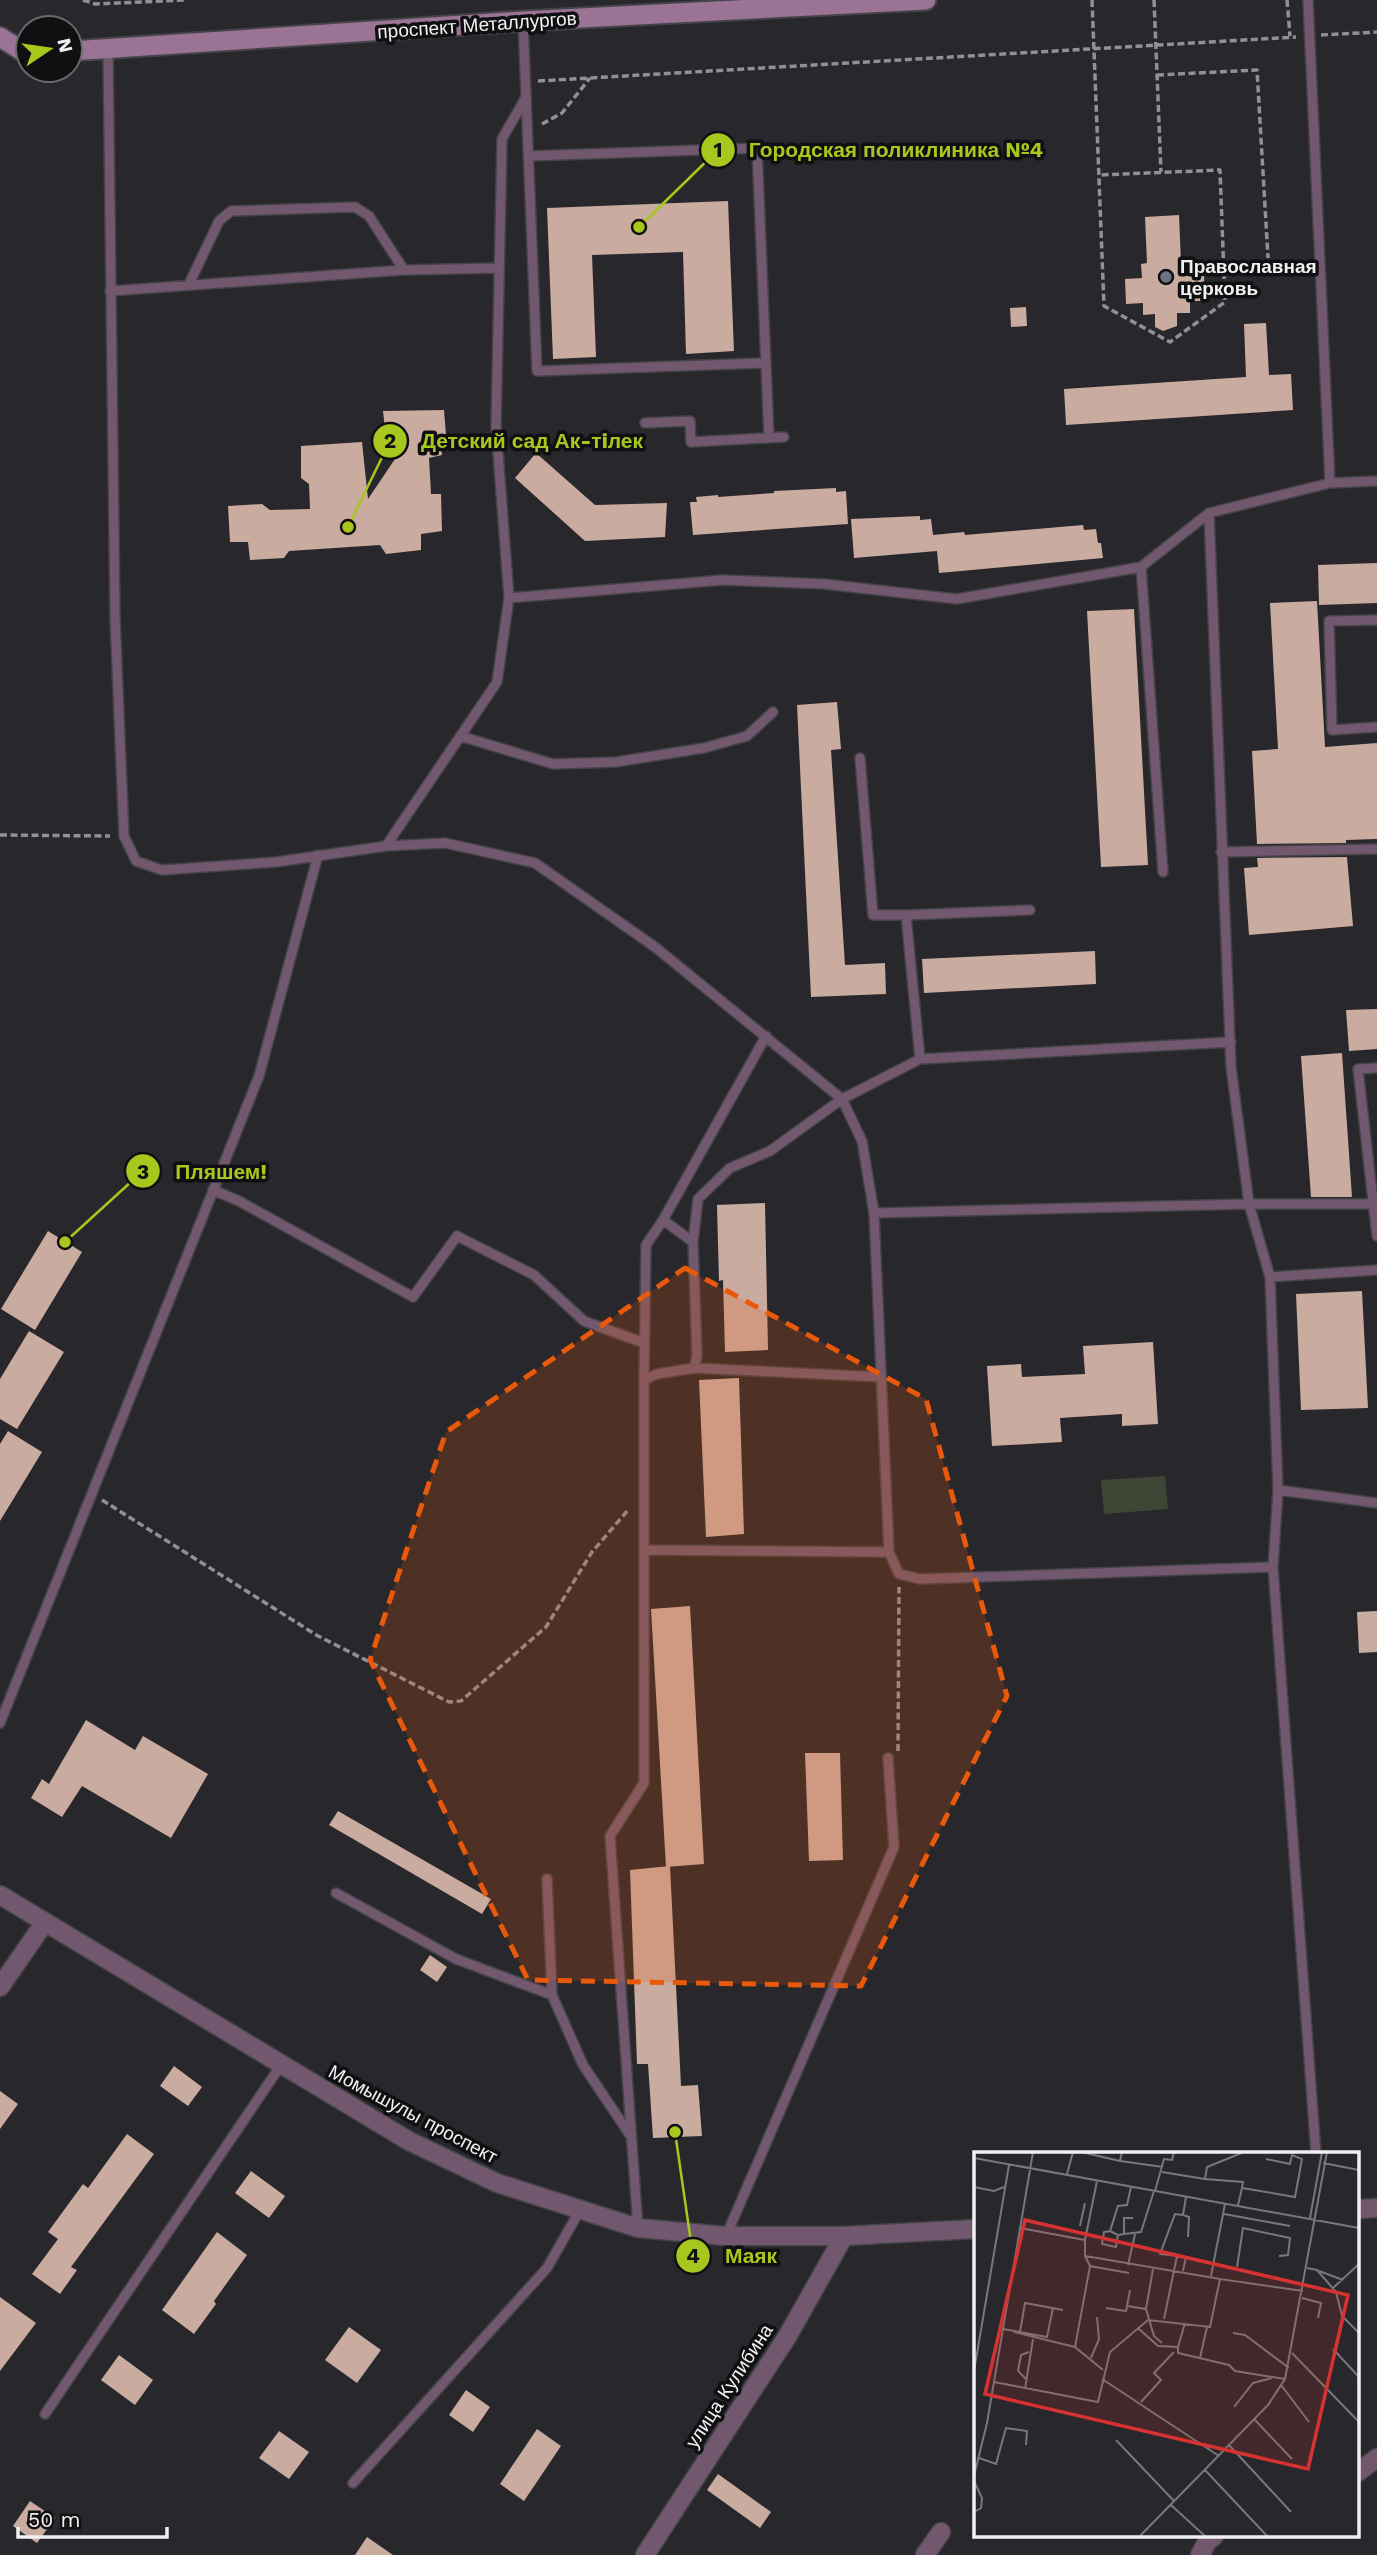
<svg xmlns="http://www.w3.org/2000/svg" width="1377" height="2555" font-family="'Work Sans',sans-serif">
<rect width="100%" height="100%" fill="#28272b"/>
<path fill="#3f4635" d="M1165,1476L1168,1509L1104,1514L1101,1480Z"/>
<path fill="#caab9f" d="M728,201L734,351L686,354L683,252L592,255L596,357L553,359L547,208Z
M1179,215L1181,262H1188L1189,276H1204L1205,301H1190V313H1177V326L1163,331L1155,327V314L1143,315V303L1126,304L1125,279L1142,278L1141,264L1147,263L1145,217Z
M1026,307L1027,326L1011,327L1010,308Z
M1266,323L1269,375L1291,374L1293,410L1066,425L1064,389L1246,377L1244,324Z
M444,410L446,435L440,437L442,455L429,458L431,494H441L442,531L421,534V550L386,554L380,545L289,551L284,558L250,560L248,542H230L228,506L262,504L270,510L310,509L309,484L301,478V446L362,442L368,499L395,459L391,436L386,437L383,411Z
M536,453L595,505L667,503L665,537L585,541L515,478Z
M836,488V492L846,491L848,524L693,535L690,502H697L696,497L718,495V497L774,493V491Z
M920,516V520L931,519L933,535L964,532L965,535L1083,525L1084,530L1096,529L1098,543H1101L1103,558L939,573L937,551L854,558L851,519Z
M1377,563V603L1319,605L1318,565Z
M1317,601L1325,747L1377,743V839L1346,840V843L1257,844L1252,751L1278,749L1270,603Z
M1134,609L1148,865L1101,867L1087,611Z
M837,702L841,749L831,750L845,965L885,963L886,994L811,997L797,705Z
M1347,857L1353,926L1249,935L1244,868L1258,867L1257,858Z
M1095,951L1096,984L924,993L922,959Z
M1377,1009V1049L1349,1051L1346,1010Z
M1342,1053L1352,1197H1311L1301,1056Z
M765,1203L768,1350L725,1352L723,1280L719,1281L717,1205Z
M48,1231L82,1252L35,1330L1,1309Z
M1362,1291L1368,1408L1301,1410L1296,1294Z
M29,1331L64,1352L17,1429L0,1419V1379Z
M1153,1342L1158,1424L1122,1426V1414L1060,1418L1062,1442L992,1446L987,1366L1021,1364L1022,1377L1085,1374L1083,1346Z
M739,1378L744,1534L706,1537L699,1380Z
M8,1431L42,1452L0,1521V1444Z
M690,1606L704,1864L666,1867L651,1609Z
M1377,1611V1652L1359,1653L1357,1612Z
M86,1720L135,1750L143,1736L208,1774L171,1838L82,1786L62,1817L31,1798L42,1779L49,1784Z
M805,1753H840L843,1860L809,1861Z
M338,1811L491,1899L482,1914L329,1825Z
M670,1866L681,2086L698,2085L702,2136L653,2138L648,2064H637L630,1870Z
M430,1955L447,1967L437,1982L420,1970Z
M174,2066L202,2087L188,2106L160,2086Z
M0,2091L18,2104L0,2129Z
M127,2134L154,2154L71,2267L77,2270L60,2294L32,2274L58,2239L48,2232L83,2184L88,2188Z
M251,2171L285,2196L269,2218L235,2193Z
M217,2232L247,2255L214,2301L216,2304L194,2334L162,2310Z
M0,2297L36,2323L0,2371Z
M349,2327L381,2350L357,2383L325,2360Z
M119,2355L153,2380L135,2405L101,2380Z
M466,2390L490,2407L473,2432L449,2415Z
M537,2429L561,2446L524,2501L500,2484Z
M279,2431L309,2452L289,2479L259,2458Z
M718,2474L771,2512L760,2528L707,2490Z
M30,2501L55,2518L37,2543L13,2526Z
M367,2537L393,2555H355Z"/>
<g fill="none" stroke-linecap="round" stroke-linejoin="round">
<defs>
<path id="service" d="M1308,0L1330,483L1377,481
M523,21L537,371L765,363
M108,49L115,617L124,836L136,861L162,870L276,862L386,846L445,843L535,863L655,947L842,1099L862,1141L874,1213L889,1552L899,1574L920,1579L1273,1567L1316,2154
M529,156L757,148L769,438
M189,284L219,221L231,211L355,207L369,216L404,270
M110,291L404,270L498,268
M645,423L690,421L691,442L784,437
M509,598L496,426L502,139L525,99
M1377,620L1329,621L1332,730L1377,727
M460,736L553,764L616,762L704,748L747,736L773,712
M860,758L873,915H906
M386,846L497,682L509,598L723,580L824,584L957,599L1141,567
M1221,852L1377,849
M1163,872L1141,567L1209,513
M1030,910L906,915L920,1059L1231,1042
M1377,1068L1358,1069L1377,1236
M213,1190L239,1201L413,1297L457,1236L534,1275L584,1321L644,1343
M874,1213L1249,1204H1373
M693,1242L698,1199L730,1168L770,1151L842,1099L920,1059
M1270,1277L1377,1270
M694,1368L881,1377
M644,1380L646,1245L663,1220
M1278,1490L1377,1503
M644,1550L889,1552
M1273,1567L1278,1490L1270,1277L1249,1204L1231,1067L1209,513L1330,483
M0,1723L259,1076L318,855
M547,1879L552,1995
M336,1893L456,1959L552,1995L583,2065L630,2135
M638,2228L610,1836L644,1783V1380L657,1374L694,1368L697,1356L693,1242L663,1220L766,1036
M726,2236L894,1847L888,1758
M45,2414L281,2065
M353,2483L547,2268L580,2210"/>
<path id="minor" d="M0,1895L409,2141L497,2183L638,2228L726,2236H844L976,2229
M0,1987L45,1922
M1358,2209L1377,2208
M1358,2472L1377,2458
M645,2555L787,2337L844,2236
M925,2555L941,2532
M1200,2555L1207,2542L1214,2536"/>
<path id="secondary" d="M0,37L27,54
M70,51L523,21L926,0"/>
</defs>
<use href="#service" stroke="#444347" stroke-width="12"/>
<use href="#minor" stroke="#444347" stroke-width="21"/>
<use href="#secondary" stroke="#444347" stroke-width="23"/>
<path stroke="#919094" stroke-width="3.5" stroke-dasharray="7 3.5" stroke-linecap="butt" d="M83,0L95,4L185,0
M1092,0L1104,306L1170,342L1225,302L1220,170L1099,175
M1154,0L1161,172
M1287,0L1290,36
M1321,35L1377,32
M1157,75L1257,70L1268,258
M538,81L1296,37
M542,124L562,113L590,78
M0,835L110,836
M102,1500L318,1636L449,1702L461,1701L546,1627L592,1552L629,1509
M898,1751L899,1587"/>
<use href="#service" stroke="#71586e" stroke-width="9"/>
<use href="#minor" stroke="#71586e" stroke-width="18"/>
<use href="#secondary" stroke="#9a7395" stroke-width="19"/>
</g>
<path fill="#e8590c" fill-opacity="0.2" stroke="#e8590c" stroke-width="5" stroke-dasharray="14 9" stroke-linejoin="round" d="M685,1268L926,1399L1007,1696L861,1986L528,1980L370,1660L446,1432Z"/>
<circle fill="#6b7280" stroke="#101012" stroke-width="2.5" cx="1166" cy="277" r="7"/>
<g text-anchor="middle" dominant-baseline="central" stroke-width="7" stroke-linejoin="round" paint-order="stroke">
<g font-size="19" fill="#f1f0f3" stroke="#101012">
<text transform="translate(477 25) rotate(-4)">проспект Металлургов</text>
<text transform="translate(413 2114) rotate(28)">Момышулы проспект</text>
<text transform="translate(729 2386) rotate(-57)">улица Кулибина</text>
</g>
<g font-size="19" font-weight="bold" fill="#f1f0f3" stroke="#101012" text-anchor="start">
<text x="1180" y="266">Православная<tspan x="1180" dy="22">церковь</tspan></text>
</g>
</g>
<g transform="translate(974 2152)">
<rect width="385" height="385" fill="#28272b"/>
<path fill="none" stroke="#78777b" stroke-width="2" d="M107,0L146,9M148,0L146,9L189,15M0,6L385,76M349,11L385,18M188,20L231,27L233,15L270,0M93,22L99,0M231,27L269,30L268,36M0,35L20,39L30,35M181,39L190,7L198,8L200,0M264,53L268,36L321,45L328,7L318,3L316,12L292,7M250,62L316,74M209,63L215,65L214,85M336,66L348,0M106,74L111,51M46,76L111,88L123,29M136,79L144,83L142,95L128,92L130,80L136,79L144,54L153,53L157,35M150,82L167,80L180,39M144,83L150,82V66H159M111,88V104L246,127M111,104L116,114L155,121M154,113L161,82M116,114L101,195L129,218M263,115L269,76L316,86L314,103L305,104M333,116L343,118L362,140L368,164L385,181M209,119L212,105L186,102L201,62L209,63L212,45M345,119L369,128M237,124L251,52M359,136L385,112M156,138L153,154L172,157L179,117M328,146L347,151L344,166M132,156L152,159L153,154M172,157L180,184L188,191M190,167L203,104M164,176L184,194L204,195V201L255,213L261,219L311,227M29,177L73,185L79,156M40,180L101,195M46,180L51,151L89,158M259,181L271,183L315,216M204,195L211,171M359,197L385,225M318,201L385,270M117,206L125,187L123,165M226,206L233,175M0,219L35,13M52,227L44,219L47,203L55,200M128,227L245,304M20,230L124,250L136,200L174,168L236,175L246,127L329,139M307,233L335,270M51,237L59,187M167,250L187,228L180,221L200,200M260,255L279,231L298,226M280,267L318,307M142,288L200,349M255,293L317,360M5,306L22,312L32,276L53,279L52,293M231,318L294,385M0,324L13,271L59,0M0,329L8,346L7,356L0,360M197,353L232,385M165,385L294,253L311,227L353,0"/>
<path fill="#d73232" fill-opacity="0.15" stroke="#d73232" stroke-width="3.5" d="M51,68L374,143L334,317L11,242Z"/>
<rect width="385" height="385" fill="none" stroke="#f1f0f3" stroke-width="3.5"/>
</g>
<path fill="none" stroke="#a7c71e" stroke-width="2.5" d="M639 227L718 150M348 527L390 441M65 1242L143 1171M675 2132L693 2256"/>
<g fill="#a7c71e" stroke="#101012" stroke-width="2.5">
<circle cx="639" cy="227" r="7"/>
<circle cx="348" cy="527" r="7"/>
<circle cx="65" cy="1242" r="7"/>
<circle cx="675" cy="2132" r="7"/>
<circle cx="718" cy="150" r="18"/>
<circle cx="390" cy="441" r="18"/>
<circle cx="143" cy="1171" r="18"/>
<circle cx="693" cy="2256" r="18"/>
</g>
<g font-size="21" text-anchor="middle" font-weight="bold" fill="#111">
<text x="718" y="157">1</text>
<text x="390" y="448">2</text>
<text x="143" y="1179">3</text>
<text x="693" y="2263">4</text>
</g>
<g font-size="21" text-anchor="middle" font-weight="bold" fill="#a7c71e" stroke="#101012" stroke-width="7" stroke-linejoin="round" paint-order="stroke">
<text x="896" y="157">Городская поликлиника №4</text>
<text x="532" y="448">Детский сад Ак-тiлек</text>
<text x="221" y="1179">Пляшем!</text>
<text x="751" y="2263">Маяк</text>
</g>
<g transform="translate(49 49) rotate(77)"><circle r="33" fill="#101012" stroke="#6a6a6c" stroke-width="2"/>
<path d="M0-5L12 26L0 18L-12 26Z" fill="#a7c71e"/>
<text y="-10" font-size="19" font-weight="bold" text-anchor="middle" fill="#f1f0f3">N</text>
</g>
<path d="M18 2527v10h149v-10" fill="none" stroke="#f1f0f3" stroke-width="3.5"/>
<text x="28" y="2527" font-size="21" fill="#f1f0f3" stroke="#101012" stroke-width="5" paint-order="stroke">50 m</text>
</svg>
